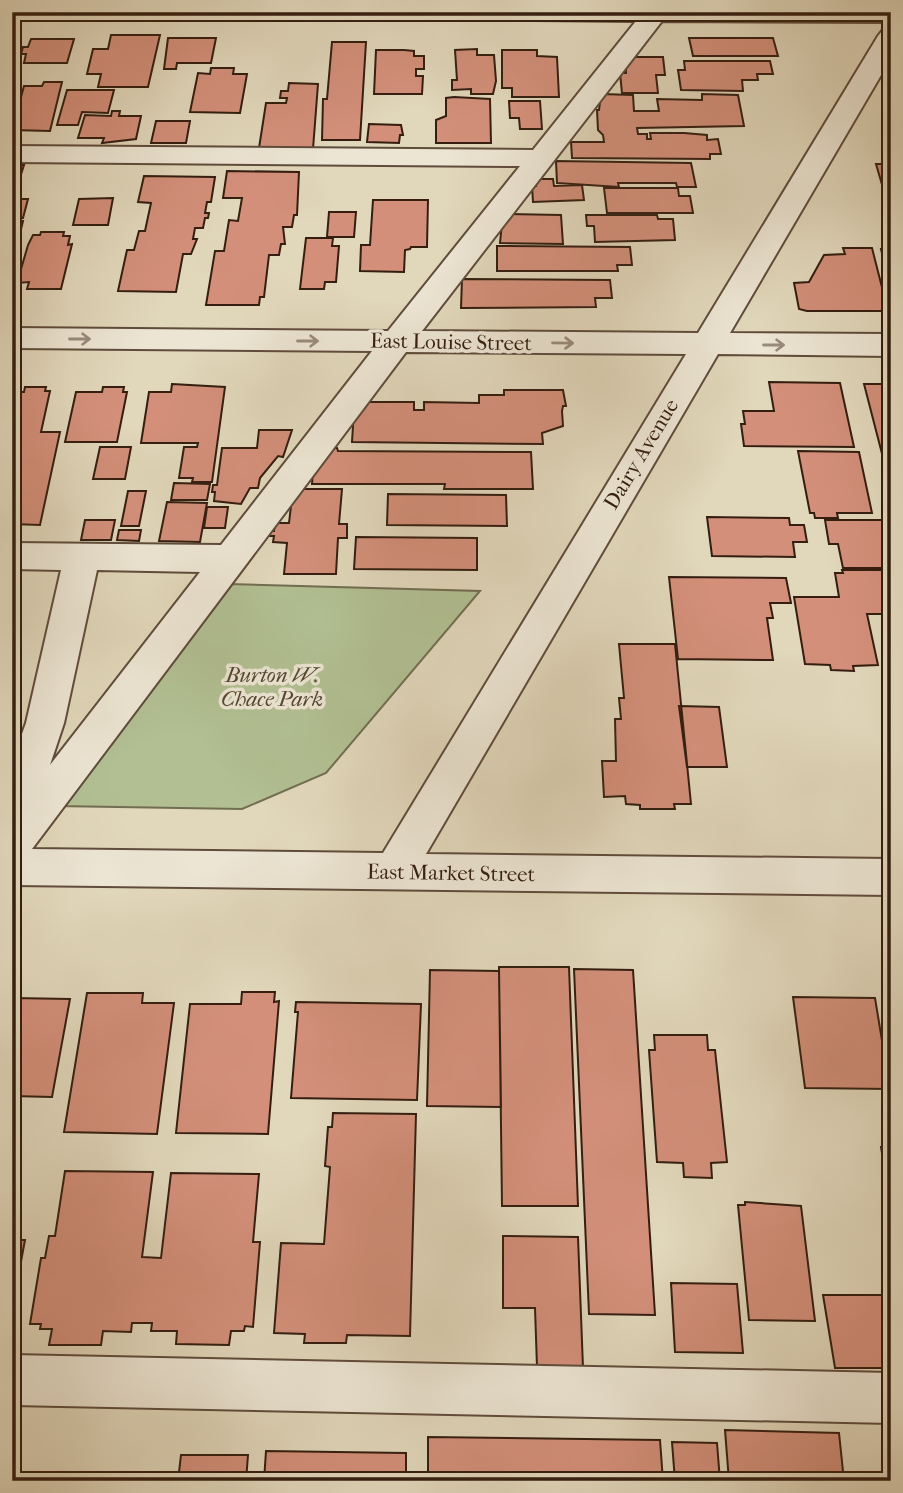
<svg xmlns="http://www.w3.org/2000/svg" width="903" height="1493" font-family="'IM FELL French Canon',serif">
<rect width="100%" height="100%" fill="#e1d7bb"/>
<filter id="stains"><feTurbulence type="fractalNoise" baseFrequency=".00286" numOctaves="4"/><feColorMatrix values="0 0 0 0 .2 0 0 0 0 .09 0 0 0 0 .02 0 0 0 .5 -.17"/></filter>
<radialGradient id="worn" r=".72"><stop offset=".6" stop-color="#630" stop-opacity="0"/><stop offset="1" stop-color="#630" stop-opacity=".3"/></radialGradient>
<path fill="#b1bf92" stroke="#726e51" stroke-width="2" d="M229,584L480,591L326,773L242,809L57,806Z"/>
<path fill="#d38f7a" stroke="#341e10" stroke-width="2" d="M111,35H160L148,87H98L101,74H87L93,49H108Z
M168,38H216L211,63H177L176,69H164Z
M689,38H773L778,56H693Z
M31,39H74L67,63H24L26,54H21L23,47H28Z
M332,42H366L360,140H322L323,99H327Z
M477,49V55H494L496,81L493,94H471V89L452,90V80H457L455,50Z
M376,50H404L414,51V56H424V69H416V76H423L422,94H374Z
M502,50H537V56L557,57L559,97H512V88H502Z
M625,57H663L665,75H656L658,93H622L620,73H626Z
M684,61H770L773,74H757L758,80H742L743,91L681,90L678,70H685Z
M211,68H234L233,74H247L240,113L190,112L198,73L210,74Z
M44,82H62L50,131L12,130L24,86H42Z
M289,83L318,84L313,149L259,148L266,103H286L287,98H280L281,91H288Z
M67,90H114L108,113L82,112L78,125H57Z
M601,94L633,95L634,111H659L657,99L702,100V94L738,95L744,126L637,128L638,134H647V139H651L650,133H684L707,135V140L718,139L721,154H710V159L572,158L571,142H604L603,135L598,130L597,110H599Z
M454,97L490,99L491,143H436V120L446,116V98Z
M509,101H540L542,129H520L519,118H510Z
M112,111H120L119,116H141L136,139L102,143L104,138H78L85,115L111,116Z
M156,121H190L186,143H151Z
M369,124L401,125L403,135H400L399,143L367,142Z
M556,161L691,163L696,187H677L676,183H618L619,187L557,183Z
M876,164H891V188H883Z
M12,165H24L16,190H12Z
M227,171L299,172L297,215H294L292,227H283L285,244H281L279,255H269L264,297H260L259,305H206L215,251H224L229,220L238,221L242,198H223Z
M144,176L215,177L211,202H207L205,213H209L208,218H205L203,228H195L193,239H197L191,254H183L176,292L118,291L127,250H134L139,231H145L151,203L138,202Z
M535,179H553L554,186L582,185L584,200L533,202L532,186H536Z
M604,188H678L679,196H690L693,213H607Z
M113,198L108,225H73L79,199Z
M12,199H28L23,218H12Z
M373,200H428L427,247H411L410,249L405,250L404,272L360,271L361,245H370Z
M329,212H356L354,237H327Z
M503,214L561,215L563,244L500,243Z
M586,215H657L658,219H673L675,240L595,242L594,226H587Z
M12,221H23L12,266Z
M41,232H64L63,236H70L68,245L72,244L61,289H27L29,282L17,283L28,245L33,235H40Z
M306,238H333L332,246H339L336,282H325L324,289H300Z
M883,241H891V293L881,249H885Z
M497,246L630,247L632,265H617L618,271H497Z
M843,248H872L888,311H807L799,309L794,283L809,282L824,255L845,254Z
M462,279L610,280L612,298H595L596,307L461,308Z
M769,382L840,383L854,447L744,446L741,424H745L743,411H774Z
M172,384L225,387L212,482H192L193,478H179L184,447H197L198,443H141L149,392H171Z
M864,384H891V476L888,477Z
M25,387H46L45,391H50L41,432H60L40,525L12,524V492L18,474H12V392H24Z
M103,387H124L123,392H127L117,442H65L76,392H102Z
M504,390H563L566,406H563L562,411L563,426L542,433L543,444L352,442L354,409H364V402H414V410H424V402L479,403V395H504Z
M259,430H292L283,457L278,456L260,478L258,488H250L241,504L214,501L215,492H212L213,485H217L222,448H257Z
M100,447H131L125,479H93Z
M322,448H337L338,451L531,452L533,489H444L445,484H312L314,458Z
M798,451L859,452L872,513H837L838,518H815L814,513H810Z
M174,483L210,484L207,500H171Z
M293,489H342L339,524H347V538H338L336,574H284L287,543L273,542L274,536H267L268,531H274L275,523H289Z
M128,491H146L139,526H121Z
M388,494L506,495L507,526L387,525Z
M167,502L207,503L200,542L159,541Z
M207,507H228L225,528H204Z
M707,517L789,518L790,525H804L807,542H793L795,557L712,556Z
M85,520H115L111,540H81Z
M825,520H882L891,568H843L838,544H829Z
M119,530H141L139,541L117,540Z
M356,537L477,538V570L354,569Z
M842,570H891V614H867L878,665L853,666L854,671L831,670L830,665L805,664L794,597H839L835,573H843Z
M669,577L786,578L791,603H770L773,618H767L773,660L678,659Z
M619,644H675L691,804H674L675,809H640V805L626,804L625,796L604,797L602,761H616L615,719H621L619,698H624Z
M679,706L719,707L727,767H687Z
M499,967H569L578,1206H502Z
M574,969L633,970L655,1315L589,1314Z
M430,970L499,971L501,1107L427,1106Z
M242,992H275L274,1002L279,1001L268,1134L176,1133L190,1004H241Z
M87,993H143L142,1003H174L157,1134L64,1132Z
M793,997L875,998L890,1089L805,1088Z
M12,998L70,999L52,1097L12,1096Z
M296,1002L421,1004L417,1100L291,1098L298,1012H295Z
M654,1035H707L708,1050H715L727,1162L711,1163L712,1178L684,1177L683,1163L657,1162L649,1050H655Z
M333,1113L416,1114L410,1336L347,1335L346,1343H304L305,1334L274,1333L281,1243L324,1244L330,1167L325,1166L328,1127H332Z
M884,1139H891V1208L881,1147H885Z
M65,1171L153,1172L142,1257L161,1258L171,1173L259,1174L253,1242H260L253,1327L245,1326L244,1331H231L229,1345L176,1344L177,1331H151L152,1323H132L131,1332L103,1331L101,1345H49L52,1329H40L41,1324H30L41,1258H45L49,1236H55Z
M745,1202L801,1206L815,1321L749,1320L738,1205H745Z
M503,1236L578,1237L583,1368L537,1367L535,1308H503Z
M12,1240H25L12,1310Z
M671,1283L737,1284L743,1353L675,1352Z
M823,1295H882L891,1344V1368H835Z
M725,1430L839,1433L844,1481H729Z
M428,1437L660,1440L663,1481H428Z
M672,1442L717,1443L720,1481H675Z
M266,1451L406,1453V1481H264Z
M181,1455H248L246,1481H178Z"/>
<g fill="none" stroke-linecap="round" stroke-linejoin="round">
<defs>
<path id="minor" d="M402,12H891V22L662,21L422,331L698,333L878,36L882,31L891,28V58L730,333L891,334V356L718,354L426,854L891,859V895L12,885V761L26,723L61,570L12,569V543L221,545L372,351L12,348V328L388,331L520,166L12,162V146L533,150L636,21L414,19L405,17ZM406,352L686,354L383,853L32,849ZM97,570L200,572L50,765L64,723Z
M12,1355L891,1373V1423L12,1405Z"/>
</defs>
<use href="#minor" stroke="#5f4c3b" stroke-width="4"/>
<use href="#minor" fill="#ece5d3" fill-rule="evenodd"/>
</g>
<defs><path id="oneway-shaft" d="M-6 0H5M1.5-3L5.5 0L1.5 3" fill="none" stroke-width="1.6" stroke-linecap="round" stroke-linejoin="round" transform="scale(1.75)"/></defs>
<g stroke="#998b7b">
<use href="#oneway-shaft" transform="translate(80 339)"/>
<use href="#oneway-shaft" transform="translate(308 341)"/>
<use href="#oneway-shaft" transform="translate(563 343) rotate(1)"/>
<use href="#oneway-shaft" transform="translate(774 345)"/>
</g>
<g text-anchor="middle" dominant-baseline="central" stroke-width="7" stroke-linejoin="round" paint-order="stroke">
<g font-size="21" fill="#341e10" stroke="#ece5d3">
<text transform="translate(451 342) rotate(1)">East Louise Street</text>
<text transform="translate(641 454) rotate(-59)">Dairy Avenue</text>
<text transform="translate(451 873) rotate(1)">East Market Street</text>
</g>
<g font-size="21" font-style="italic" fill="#534630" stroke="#ece5d3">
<text x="272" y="675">Burton W.<tspan x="272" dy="24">Chace Park</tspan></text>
</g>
</g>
<rect width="903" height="1493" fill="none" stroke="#e1d7bb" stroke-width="42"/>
<rect x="14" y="14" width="875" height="1465" fill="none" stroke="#341e10" stroke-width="3.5"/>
<rect x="21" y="21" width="861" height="1451" fill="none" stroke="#341e10" stroke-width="2"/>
<rect width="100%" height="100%" filter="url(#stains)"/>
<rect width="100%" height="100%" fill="url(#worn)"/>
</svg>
